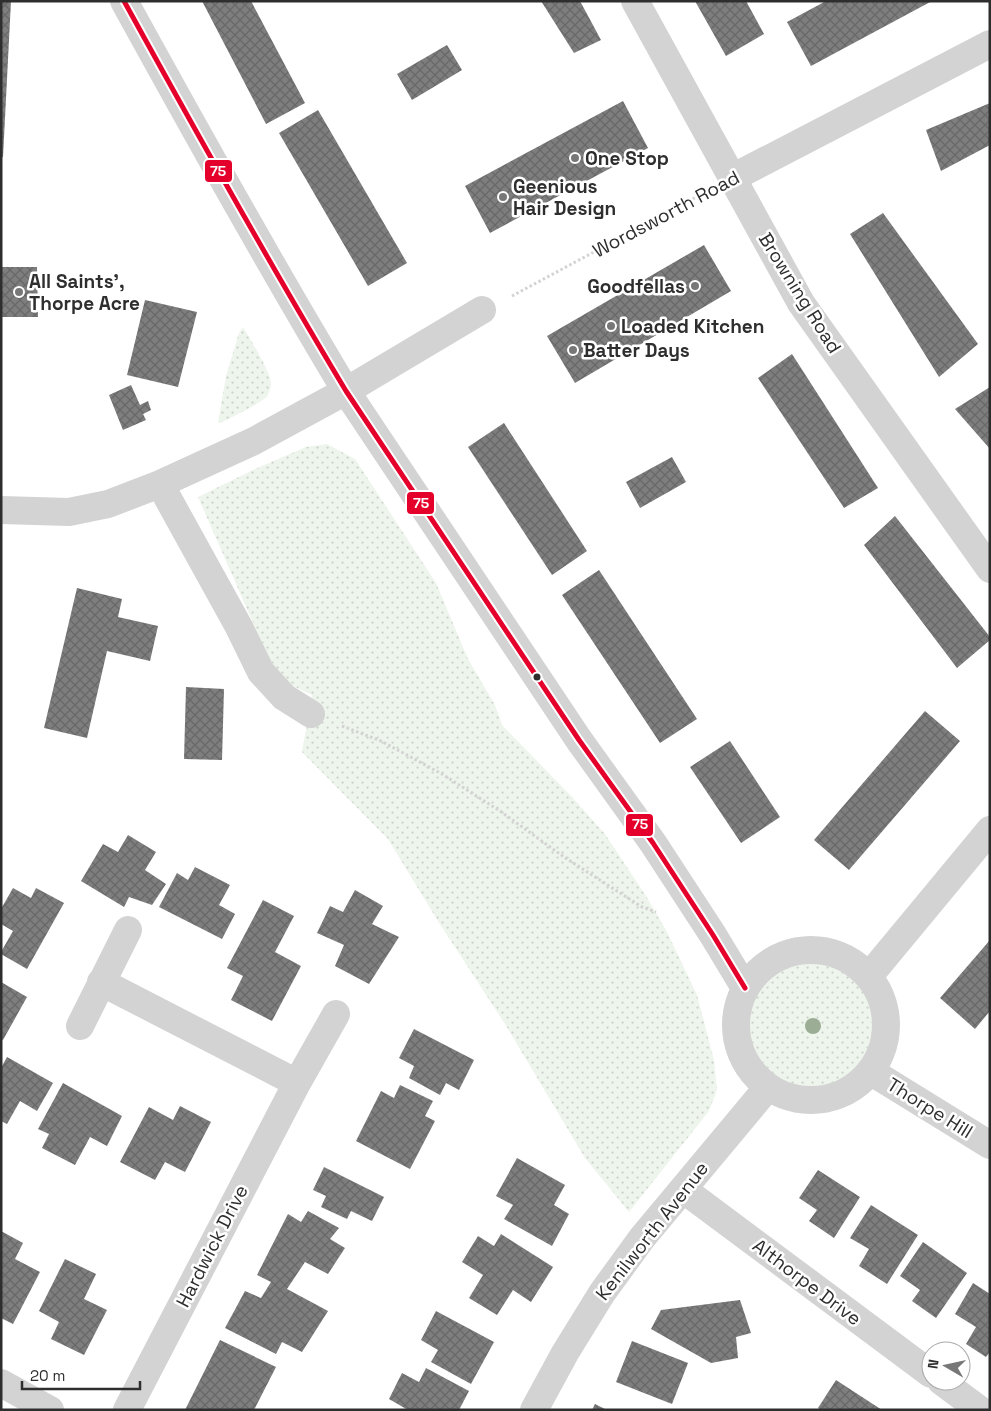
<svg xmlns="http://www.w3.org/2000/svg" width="991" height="1411" font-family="'Space Grotesk',sans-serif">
<defs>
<pattern id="grass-dots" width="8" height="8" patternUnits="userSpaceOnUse" patternTransform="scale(1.25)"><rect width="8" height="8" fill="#eef5ec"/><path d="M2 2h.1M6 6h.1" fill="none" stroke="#ccd2cb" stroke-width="1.8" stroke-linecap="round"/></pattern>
<pattern id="building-cross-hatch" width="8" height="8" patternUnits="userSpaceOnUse" patternTransform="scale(1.25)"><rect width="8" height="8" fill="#7e7e7e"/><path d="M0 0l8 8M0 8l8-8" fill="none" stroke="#686868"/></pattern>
</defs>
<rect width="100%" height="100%" fill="#fff"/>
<path fill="url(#grass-dots)" d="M243,327C250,339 271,372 271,384C271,387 269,393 268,395C264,402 229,419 220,423H218L226,376L239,333Z
M327,444L355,459L436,583L468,659L495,705L502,725L573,798L605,834L646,896L666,930L697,995L714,1060L717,1090L709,1111L629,1212L585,1158L505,1024L436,918L388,839L302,752L312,695L289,684L277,673L258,634L198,497L255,469L306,447Z
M736 1025a75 75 0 1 1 150 0a75 75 0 1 1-150 0Z"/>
<path fill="url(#building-cross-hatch)" d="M1,1H11L3,157H1Z
M202,1H251L305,103L266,124Z
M541,1H580L601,40L574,53Z
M695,1H746L764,34L726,56Z
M826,1H932L811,66L787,22Z
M447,45L462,70L412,100L397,74Z
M623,101L648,148L490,233L465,186Z
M990,103V145L941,171L926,130Z
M318,110L407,263L368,286L279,133Z
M883,213L978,344L939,377L850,234Z
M704,245L731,291L575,383L547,336Z
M1,267H37L38,317H1Z
M145,300L197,312L178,387L127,375Z
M792,354L878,488L844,508L758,378Z
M131,385L140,405L148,401L151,410L143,414L146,420L123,430L109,395Z
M990,387V449L955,409Z
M504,423L587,551L552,575L468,447Z
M672,457L686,482L640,508L626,482Z
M895,516L990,637V640L957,668L864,545Z
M599,570L697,719L660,743L562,595Z
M77,588L122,599L118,617L158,626L150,661L107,651L87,738L44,728Z
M186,687L224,689L222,760L184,759Z
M925,711L960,741L849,870L814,840Z
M730,741L780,817L741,843L690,767Z
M128,835L156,852L145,870L166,884L152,905L129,897L124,907L81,881L103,844L118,852Z
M195,867L230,885L219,905L235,914L222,939L159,907L177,873L188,880Z
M13,888L31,898L36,888L64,903L27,969L1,954V952L13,931L1,924V909Z
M355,890L383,906L372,924L399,937L369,984L335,966L344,945L317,933L330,906L343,912Z
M263,900L294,916L275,952L301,966L272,1021L231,1000L243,976L227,968Z
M990,940V1011L975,1029L940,998Z
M1,982L27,997L3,1040L1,1039Z
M414,1029L474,1060L459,1090L446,1083L440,1095L409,1078L414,1066L399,1058Z
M7,1057L53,1083L37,1111L20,1101L7,1124L1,1121V1068Z
M63,1083L122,1116L107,1146L90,1137L75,1165L42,1148L49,1134L38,1129Z
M400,1085L433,1101L425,1116L435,1121L410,1169L356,1141L381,1091L394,1098Z
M180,1106L211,1122L185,1172L165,1162L155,1180L120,1162L149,1107L173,1120Z
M517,1158L565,1185L554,1205L569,1214L552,1246L504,1219L513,1205L496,1196Z
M324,1167L384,1197L372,1221L351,1211L347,1219L321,1207L326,1196L313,1190Z
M818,1170L860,1197L834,1238L809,1221L817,1210L799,1198Z
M871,1205L918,1235L887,1284L859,1266L869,1249L850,1238Z
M308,1211L339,1228L330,1239L345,1248L328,1274L305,1262L287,1289L328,1311L302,1352L282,1342L276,1354L225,1328L245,1291L261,1298L271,1282L257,1275L288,1214L301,1222Z
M1,1231L23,1243L15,1259L40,1272L13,1324L1,1318Z
M501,1234L553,1267L531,1302L513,1290L497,1315L469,1298L483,1275L462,1262L478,1236L494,1246Z
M923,1242L967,1273L936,1318L912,1301L920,1290L900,1276Z
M65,1259L96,1274L84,1299L107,1310L84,1355L51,1339L59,1322L39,1311Z
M973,1283L990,1294V1352L986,1357L966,1344L976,1327L955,1314Z
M740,1300L751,1333L736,1337L738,1358L711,1363L651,1329L661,1310Z
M436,1311L494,1342L471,1384L431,1362L438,1350L421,1340Z
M220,1340L276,1367L254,1410H185Z
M632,1341L688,1363L672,1404L616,1382Z
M426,1368L469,1391L459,1410H408L389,1399L402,1373L419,1382Z
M836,1380L882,1410H821L818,1408Z
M595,1404L607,1410H592Z"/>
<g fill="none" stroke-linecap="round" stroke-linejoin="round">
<path stroke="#d3d3d3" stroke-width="3" stroke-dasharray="2.5 2.5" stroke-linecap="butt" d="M512,296L702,194
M342,726L381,741L442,774L500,811L564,857L642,907L656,912"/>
<path stroke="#d3d3d3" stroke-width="28" d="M124,1C196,132 269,263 346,391L579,740L653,843L713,935L745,988
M635,1L801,303L990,569
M732,178L990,44
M160,484L239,627L261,672L284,697L311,714
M1,510L69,512L108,504L160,484L254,441L346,391L482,310
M736 1025a75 75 0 1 1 150 0a75 75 0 1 1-150 0Z
M869,976L990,830
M101,982L297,1083
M80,1026L128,930
M870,1071L990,1145
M684,1190L931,1374
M941,1381L980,1410
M1,1383L50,1410
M127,1410L297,1083L336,1014
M534,1410L565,1353L602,1293L642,1238L768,1087"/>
<defs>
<path id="bus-1" d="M124,1C196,132 269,263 346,391L579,740L653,843L713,935L745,988"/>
</defs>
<use href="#bus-1" stroke="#fff" stroke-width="9"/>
<use href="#bus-1" stroke="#e4002b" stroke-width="5"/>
</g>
<circle fill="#9bad94" cx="813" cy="1026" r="8"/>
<g fill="#777" stroke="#fff" stroke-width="2">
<circle cx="575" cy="158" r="5"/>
<circle cx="503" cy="197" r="5"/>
<circle cx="695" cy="286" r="5"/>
<circle cx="19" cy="292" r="5"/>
<circle cx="611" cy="326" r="5"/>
<circle cx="573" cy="350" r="5"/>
</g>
<circle fill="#2e2e2e" stroke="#fff" stroke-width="2" cx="537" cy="677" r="4.5"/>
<g text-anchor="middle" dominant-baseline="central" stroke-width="5" stroke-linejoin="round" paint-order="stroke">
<g font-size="19" font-weight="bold" fill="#2e2e2e" stroke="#fff" text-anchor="start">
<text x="585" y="158">One Stop</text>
<text x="513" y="186">Geenious<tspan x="513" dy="22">Hair Design</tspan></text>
<text x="29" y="281">All Saints',<tspan x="29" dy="22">Thorpe Acre</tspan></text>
<text x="685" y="286" text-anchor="end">Goodfellas</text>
<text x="621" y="326">Loaded Kitchen</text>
<text x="583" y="350">Batter Days</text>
</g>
<g font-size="19" fill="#2e2e2e" stroke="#fff">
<text transform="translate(666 214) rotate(-28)">Wordsworth Road</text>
<text transform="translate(800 293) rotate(58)">Browning Road</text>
<text transform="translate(930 1108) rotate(32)">Thorpe Hill</text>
<text transform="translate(652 1231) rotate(-52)">Kenilworth Avenue</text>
<text transform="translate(212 1246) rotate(-63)">Hardwick Drive</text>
<text transform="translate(807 1282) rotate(37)">Althorpe Drive</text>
</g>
</g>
<g stroke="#fff" stroke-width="2">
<rect x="204" y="159" width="29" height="24" rx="5" fill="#e4002b"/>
<rect x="406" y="491" width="29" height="24" rx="5" fill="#e4002b"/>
<rect x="625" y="813" width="29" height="24" rx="5" fill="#e4002b"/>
</g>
<g font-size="14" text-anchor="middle" font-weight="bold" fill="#fff">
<text x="218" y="176">75</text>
<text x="421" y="508">75</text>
<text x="640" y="829">75</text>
</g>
<rect width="991" height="1411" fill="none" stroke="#2e2e2e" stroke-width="5"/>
<g transform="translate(946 1366) rotate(279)"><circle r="24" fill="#ffffff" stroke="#ababab"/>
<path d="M0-4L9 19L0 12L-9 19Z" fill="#777777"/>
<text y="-8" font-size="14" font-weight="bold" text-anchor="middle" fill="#2e2e2e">N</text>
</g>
<path d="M22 1381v8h118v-8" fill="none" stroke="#2e2e2e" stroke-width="2.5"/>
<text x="30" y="1381" font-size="15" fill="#2e2e2e" stroke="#ffffff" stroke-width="4" paint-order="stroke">20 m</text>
</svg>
